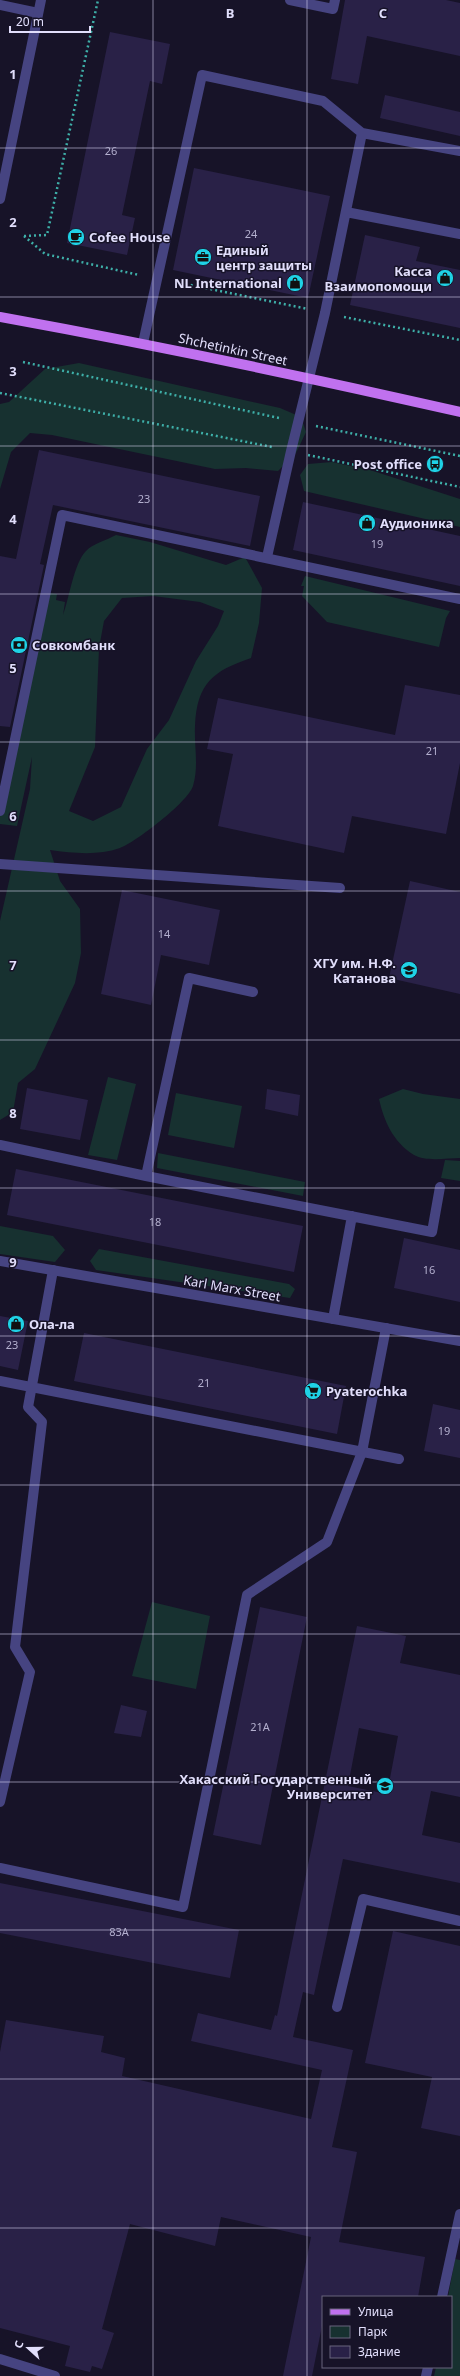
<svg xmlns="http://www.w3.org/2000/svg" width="460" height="2376" font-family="'Noto Sans',sans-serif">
<rect width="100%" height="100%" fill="#171328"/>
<path fill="#173130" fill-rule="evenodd" d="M79,363L280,408L301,417L306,432L296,453L278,471L246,468L215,469L52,435L30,433L11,452L0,489V404L9,402L45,369Z
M332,462L370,470L460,499V527L304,491L300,475L308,464Z
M116,535L150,542L226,565L245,557L262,588L259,623L251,658C213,671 197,683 195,726C194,746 199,766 193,786C188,802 136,842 120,848C97,856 73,853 50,850L60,881L80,909L81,953L75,983L35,1069L18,1083L13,1112L0,1120V921L30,789L32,757L17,826L0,824V805L42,592L57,594L56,600L65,602L63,615C69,599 74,563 86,551C92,544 107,540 116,535ZM153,596L200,602L224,611L218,626L196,661L169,720L147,749L121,807L93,821L69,811L95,747L99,648L104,621L122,598Z
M305,576L450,611L446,618L439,647L327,622L302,596L304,586H301Z
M108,1077L136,1084L117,1160L88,1155Z
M403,1089L423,1094L460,1099V1158C447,1158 426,1162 414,1155C393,1142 384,1121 379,1099Z
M176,1093L242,1106L234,1148L168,1135Z
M158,1153L305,1182L303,1196L157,1168Z
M445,1160L460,1161V1181L441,1178Z
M0,1226L53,1236L65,1250L55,1262L0,1254Z
M99,1249L289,1284L295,1289L290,1298L96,1270L90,1261Z
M152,1602L210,1616L196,1689L132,1676Z
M455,2259L460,2260V2376H434L436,2367H451V2297H448Z"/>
<path fill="#292147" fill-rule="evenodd" d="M345,0H446L460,3V56L367,36L358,84L331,79Z
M110,32L170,44L162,84L150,81L122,215L135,218L127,255L67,243Z
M385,95L460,112V136L380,118Z
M194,168L330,196L308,298L173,270Z
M365,235L420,247L416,261L460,270V328L350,305Z
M39,450L260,496L250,546L53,505L40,564L44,565L10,727L0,726V556L16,559Z
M303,502L460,536V586L293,550Z
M405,685L460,695V763L446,834L352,816L344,853L218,826L233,754L207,749L218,698L395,735Z
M410,881L460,892V994L389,978Z
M122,890L220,910L209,965L161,955L151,1005L101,994Z
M27,1088L88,1100L80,1140L20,1129Z
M267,1089L300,1095L298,1116L265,1109Z
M16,1169L303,1226L294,1272L7,1215Z
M404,1238L460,1250V1302L394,1288Z
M0,1316L28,1321L18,1370L0,1366Z
M84,1333L346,1386L337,1434L74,1381Z
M433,1404L460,1410V1458L424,1451Z
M260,1607L307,1617L261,1845L213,1835Z
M357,1626L406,1636L400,1663L460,1675V1797L431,1791L422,1835L460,1843V1883L343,1859L314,1995L303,1992L293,2037L353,2050L332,2147L357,2152L339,2242L425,2257L418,2297H323V2321L312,2376H283L311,2237L221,2217L215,2246L130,2224L102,2329L114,2333L102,2369L92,2366L90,2372L65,2366L70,2346L0,2328V2052L6,2020L104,2036L101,2052L125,2058L122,2076L311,2119L322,2070L191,2041L198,2013L271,2030L275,2015L277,2016ZM359,1728L398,1736L387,1794L348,1786Z
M121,1705L147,1711L141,1737L114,1733Z
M0,1883L239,1930L230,1978L0,1933Z
M393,1931L460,1946V2136L421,2128L432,2077L365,2063Z"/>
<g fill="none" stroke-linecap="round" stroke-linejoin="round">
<path stroke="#3eafa8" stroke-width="2.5" stroke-dasharray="2 3" stroke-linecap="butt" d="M24,236L45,254L139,275
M24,236L47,235L98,0
M176,282L308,309
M344,317L460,340
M23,362L279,418
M0,393L272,447
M316,426L460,456
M308,455L460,487"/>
<path stroke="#464481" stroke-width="10" d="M290,0L333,9L335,0
M0,5L38,13
M346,212L460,234
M143,343L202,75L323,101L362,133
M267,557L291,451L325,313L362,133L460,151
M0,811L62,515L460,599
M0,864L340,888
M0,1145L146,1176L432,1232L440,1187
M146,1176L189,978L253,992
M333,1319L352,1216
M0,1381L399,1459
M0,1802L30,1672L15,1647L42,1422L28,1407L53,1270
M0,1868L183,1907L247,1595L327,1542L362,1452L386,1328
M337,2007L363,1899L460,1921
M442,2297L460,2214
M0,2359L55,2376
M426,2376L428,2367"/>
<path stroke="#464481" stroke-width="10" d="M0,199L41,0
M0,1261L460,1341"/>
<path stroke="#c071ef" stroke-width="10" d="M0,317C154,345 307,377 460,412"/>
</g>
<path fill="none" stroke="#e1defb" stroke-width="1" stroke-opacity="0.55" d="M153,0V2376M307,0V2376M0,148H460M0,297H460M0,446H460M0,594H460M0,742H460M0,891H460M0,1040H460M0,1188H460M0,1336H460M0,1485H460M0,1634H460M0,1782H460M0,1930H460M0,2079H460M0,2228H460"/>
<defs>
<symbol id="cafe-disc" viewBox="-11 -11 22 22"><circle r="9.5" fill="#1fd2e6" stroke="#171328"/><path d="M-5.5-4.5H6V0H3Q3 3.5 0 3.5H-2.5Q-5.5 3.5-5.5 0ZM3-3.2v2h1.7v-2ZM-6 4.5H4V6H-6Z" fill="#111"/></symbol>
<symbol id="office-disc" viewBox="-11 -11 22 22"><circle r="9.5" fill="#1fd2e6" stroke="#171328"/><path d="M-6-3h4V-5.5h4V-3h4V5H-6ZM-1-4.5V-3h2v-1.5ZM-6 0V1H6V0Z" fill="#111"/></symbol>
<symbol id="shop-disc" viewBox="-11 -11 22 22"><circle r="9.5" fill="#1fd2e6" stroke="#171328"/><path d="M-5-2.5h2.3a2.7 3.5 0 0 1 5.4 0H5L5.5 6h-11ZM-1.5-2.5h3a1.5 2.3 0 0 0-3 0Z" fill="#111"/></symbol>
<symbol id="bus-disc" viewBox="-11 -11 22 22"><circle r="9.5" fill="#1fd2e6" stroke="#171328"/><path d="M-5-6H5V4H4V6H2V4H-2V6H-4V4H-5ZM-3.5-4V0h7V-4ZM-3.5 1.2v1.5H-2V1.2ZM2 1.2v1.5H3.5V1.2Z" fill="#111"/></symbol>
<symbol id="bank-disc" viewBox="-11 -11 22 22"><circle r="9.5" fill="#1fd2e6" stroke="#171328"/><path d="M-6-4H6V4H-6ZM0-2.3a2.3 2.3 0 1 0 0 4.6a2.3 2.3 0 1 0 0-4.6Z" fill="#111"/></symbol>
<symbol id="university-disc" viewBox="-11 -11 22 22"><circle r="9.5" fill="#1fd2e6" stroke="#171328"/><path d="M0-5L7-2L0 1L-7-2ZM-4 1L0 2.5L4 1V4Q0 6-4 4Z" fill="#111"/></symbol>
<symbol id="supermarket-disc" viewBox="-11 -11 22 22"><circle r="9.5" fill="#1fd2e6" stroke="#171328"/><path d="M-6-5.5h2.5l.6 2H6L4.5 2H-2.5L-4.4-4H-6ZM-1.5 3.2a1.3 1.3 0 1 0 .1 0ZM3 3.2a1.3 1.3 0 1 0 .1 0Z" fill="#111"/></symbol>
</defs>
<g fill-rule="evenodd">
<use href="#cafe-disc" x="66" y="227" width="20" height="20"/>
<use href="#office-disc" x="193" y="247" width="20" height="20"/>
<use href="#shop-disc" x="435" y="268" width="20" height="20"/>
<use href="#shop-disc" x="285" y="273" width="20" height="20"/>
<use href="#bus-disc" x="425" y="454" width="20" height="20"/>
<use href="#shop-disc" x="357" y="513" width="20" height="20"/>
<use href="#bank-disc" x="9" y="635" width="20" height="20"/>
<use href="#university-disc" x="399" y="960" width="20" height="20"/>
<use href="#shop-disc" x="6" y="1314" width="20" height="20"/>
<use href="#supermarket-disc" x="303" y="1381" width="20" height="20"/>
<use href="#university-disc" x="375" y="1776" width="20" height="20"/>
</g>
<g text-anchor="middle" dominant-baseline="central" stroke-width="3" stroke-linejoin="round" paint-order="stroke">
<g font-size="11" fill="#b3afce">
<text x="111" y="150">26</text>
<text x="251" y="233">24</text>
<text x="144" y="498">23</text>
<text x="377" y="543">19</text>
<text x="432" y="750">21</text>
<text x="164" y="933">14</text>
<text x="155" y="1221">18</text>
<text x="429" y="1269">16</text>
<text x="12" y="1344">23</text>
<text x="204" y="1382">21</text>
<text x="444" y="1430">19</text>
<text x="260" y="1726">21А</text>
<text x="119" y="1931">83А</text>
</g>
<g font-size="13" font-weight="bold" fill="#e1defb" stroke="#171328" text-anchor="start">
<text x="89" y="237">Cofee House</text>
<text x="216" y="250">Единый<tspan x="216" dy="15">центр защиты</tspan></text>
<text x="432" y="271" text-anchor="end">Касса<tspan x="432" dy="15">Взаимопомощи</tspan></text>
<text x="282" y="283" text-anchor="end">NL International</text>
<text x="422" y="464" text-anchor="end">Post office</text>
<text x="380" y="523">Аудионика</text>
<text x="32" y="645">Совкомбанк</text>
<text x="396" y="963" text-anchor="end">ХГУ им. Н.Ф.<tspan x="396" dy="15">Катанова</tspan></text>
<text x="29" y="1324">Ола-ла</text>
<text x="326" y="1391">Pyaterochka</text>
<text x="372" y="1779" text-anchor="end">Хакасский Государственный<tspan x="372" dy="15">Университет</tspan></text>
</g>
<g font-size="13" fill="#e1defb" stroke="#171328">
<text transform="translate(233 349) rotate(12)">Shchetinkin Street</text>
<text transform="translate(232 1288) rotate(10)">Karl Marx Street</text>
</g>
</g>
<g font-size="13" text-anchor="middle" font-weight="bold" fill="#e1defb" stroke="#171328" stroke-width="3" stroke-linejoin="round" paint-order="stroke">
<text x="230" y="18">B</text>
<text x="383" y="18">C</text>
<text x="13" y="79">1</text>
<text x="13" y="227">2</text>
<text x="13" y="376">3</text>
<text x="13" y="524">4</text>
<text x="13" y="673">5</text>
<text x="13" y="821">6</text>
<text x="13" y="970">7</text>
<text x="13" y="1118">8</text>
<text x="13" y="1267">9</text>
</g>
<rect x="322" y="2296" width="130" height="72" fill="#171328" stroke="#68647c"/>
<rect x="330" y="2309" width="20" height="6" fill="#c071ef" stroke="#68647c"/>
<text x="358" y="2316" font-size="12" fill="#e1defb">Улица</text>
<rect x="330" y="2326" width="20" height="12" fill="#173130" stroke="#68647c"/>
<text x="358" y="2336" font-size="12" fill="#e1defb">Парк</text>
<rect x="330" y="2346" width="20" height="12" fill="#292147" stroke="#68647c"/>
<text x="358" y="2356" font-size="12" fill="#e1defb">Здание</text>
<g transform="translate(28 2348) rotate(291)" stroke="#171328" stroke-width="3" paint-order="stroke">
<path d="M0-3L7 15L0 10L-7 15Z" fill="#e1defb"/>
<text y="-6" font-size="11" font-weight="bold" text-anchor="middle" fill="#e1defb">С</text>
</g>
<path d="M10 26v6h80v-6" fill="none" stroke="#e1defb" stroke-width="2"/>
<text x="16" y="26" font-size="12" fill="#e1defb" stroke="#171328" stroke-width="3" paint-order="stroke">20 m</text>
</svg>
